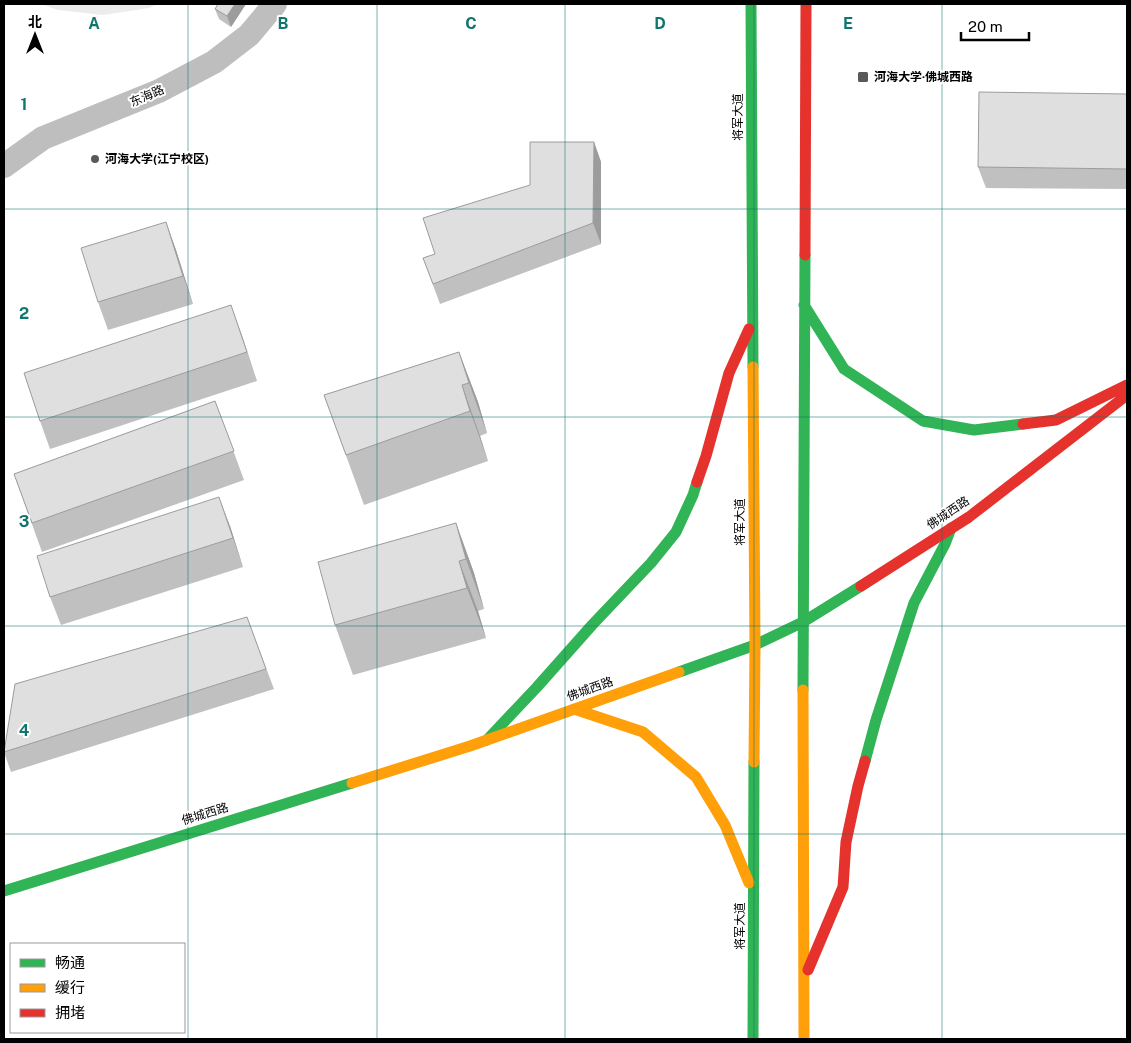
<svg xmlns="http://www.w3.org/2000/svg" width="1131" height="1043" font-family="'Public Sans','Noto Sans SC',sans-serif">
<rect width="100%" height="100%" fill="#fff"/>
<path fill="#ececec" d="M41,4H158L149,8L103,15L58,10Z"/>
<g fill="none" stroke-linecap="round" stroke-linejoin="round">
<path stroke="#bebebe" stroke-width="24" d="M4,166L43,138L159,91L214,62L249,35L275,4"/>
<path stroke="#30b455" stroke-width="11" d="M751,4L753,367
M804,305L844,369L923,421L974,430L1023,424
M679,672L755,645L803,622L861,586
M803,690L805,255
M487,740L537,687L593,624L651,563L676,532L693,495L697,482
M865,761L876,720L914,603L945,544L951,528
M4,891L352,783
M753,1039L754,762"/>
<path stroke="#ff9f0a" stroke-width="11" d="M753,367L755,645L754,762
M803,690L804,1039
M574,709L643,732L696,777L725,825L749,883
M352,783L470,746L679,672"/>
<path stroke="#e5322d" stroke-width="11" d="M805,255L806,4
M1023,424L1056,420L1127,385
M697,482L706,456L729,373L749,329
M861,586L969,517L1127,395
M808,970L843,887L846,842L858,786L865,761"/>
</g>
<path fill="#c0c0c0" d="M218,4H246L231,27L219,19L215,9Z
M1127,94V189L986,188L978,167Z
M594,142L601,162V244L440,304L423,258L435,254L530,185Z
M166,222L176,250L193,304L108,330L98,302Z
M241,333L257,381L50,449L40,421Z
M459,352L478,402L487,433L480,436L488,461L364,505L324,395Z
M215,401L244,480L42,552L14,474Z
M456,523L474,573L484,609L478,611L486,638L353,675L335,625Z
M230,526L243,567L61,625L50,597Z
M247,617L274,689L11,772L4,752Z"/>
<path fill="#9c9c9c" d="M235,4H246L231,27L227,16Z
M594,142L601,162V244L593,223Z
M166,222L176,250L193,304L183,276Z
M231,305L241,333L257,381L247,352Z
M459,352L478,402L487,433L469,383Z
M462,385L480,436L488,461L470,411Z
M219,497L230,526L243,567L233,538Z
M456,523L474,573L484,609L466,559Z
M459,561L478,611L486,638L467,588Z"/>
<path fill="#dfdfdf" stroke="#9c9c9c" d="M218,4H235L227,16L215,9Z
M979,92L1127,94V169L978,167Z
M530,142H594L593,223L433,284L423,258L435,254L423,218L530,185Z
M166,222L183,276L98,302L81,248Z
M231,305L247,352L40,421L24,373Z
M459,352L469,383L462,385L470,411L346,455L324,395Z
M215,401L234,451L32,523L14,474Z
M219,497L233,538L50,597L37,556Z
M456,523L466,559L459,561L467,588L335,625L318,562Z
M247,617L266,669L4,752L15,684Z"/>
<path fill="none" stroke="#0f766e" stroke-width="1" stroke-opacity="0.55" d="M188,4V1039M377,4V1039M565,4V1039M754,4V1039M942,4V1039M4,209H1127M4,417H1127M4,626H1127M4,834H1127"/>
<g fill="#595959" stroke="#fff" stroke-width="2">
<rect x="857" y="71" width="12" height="12" rx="2.5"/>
<circle cx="95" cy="159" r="5"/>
</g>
<g text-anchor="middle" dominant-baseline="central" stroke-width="4" stroke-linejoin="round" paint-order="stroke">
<g font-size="12" font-weight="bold" fill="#000" stroke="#fff" text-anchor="start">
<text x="874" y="77">河海大学·佛城西路</text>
<text x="105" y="159">河海大学(江宁校区)</text>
</g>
<g font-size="12" fill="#000" stroke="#fff">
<text transform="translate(147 96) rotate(-23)">东海路</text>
<text transform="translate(738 117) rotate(-90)">将军大道</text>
<text transform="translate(948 513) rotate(-34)">佛城西路</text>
<text transform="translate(740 522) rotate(-90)">将军大道</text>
<text transform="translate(590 689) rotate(-20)">佛城西路</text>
<text transform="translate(205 814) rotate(-17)">佛城西路</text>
<text transform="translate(740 926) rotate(-90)">将军大道</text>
</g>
</g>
<g font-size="16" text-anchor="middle" font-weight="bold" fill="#0f766e" stroke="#fff" stroke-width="4" stroke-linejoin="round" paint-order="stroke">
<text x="94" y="29">A</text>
<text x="283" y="29">B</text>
<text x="471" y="29">C</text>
<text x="660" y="29">D</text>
<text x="848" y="29">E</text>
<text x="24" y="110">1</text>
<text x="24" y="319">2</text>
<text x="24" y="527">3</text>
<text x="24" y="736">4</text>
</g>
<rect width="1131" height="1043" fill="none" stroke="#000000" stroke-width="10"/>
<rect x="10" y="943" width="175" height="90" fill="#ffffff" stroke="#999999"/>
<rect x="20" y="959" width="25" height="8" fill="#30b455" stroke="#999999"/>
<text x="55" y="968" font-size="15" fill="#000000">畅通</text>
<rect x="20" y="984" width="25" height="8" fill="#ff9f0a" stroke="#999999"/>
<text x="55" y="993" font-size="15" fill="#000000">缓行</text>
<rect x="20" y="1009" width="25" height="8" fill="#e5322d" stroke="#999999"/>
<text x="55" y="1018" font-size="15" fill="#000000">拥堵</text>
<g transform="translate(35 35)" stroke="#ffffff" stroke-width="4" paint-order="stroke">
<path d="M0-4L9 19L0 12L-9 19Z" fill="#000000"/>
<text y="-8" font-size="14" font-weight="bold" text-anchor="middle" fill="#000000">北</text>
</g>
<path d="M961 32v8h68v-8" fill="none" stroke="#000000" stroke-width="2.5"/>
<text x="968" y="32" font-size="15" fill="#000000" stroke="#ffffff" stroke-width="4" paint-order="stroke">20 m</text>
</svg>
